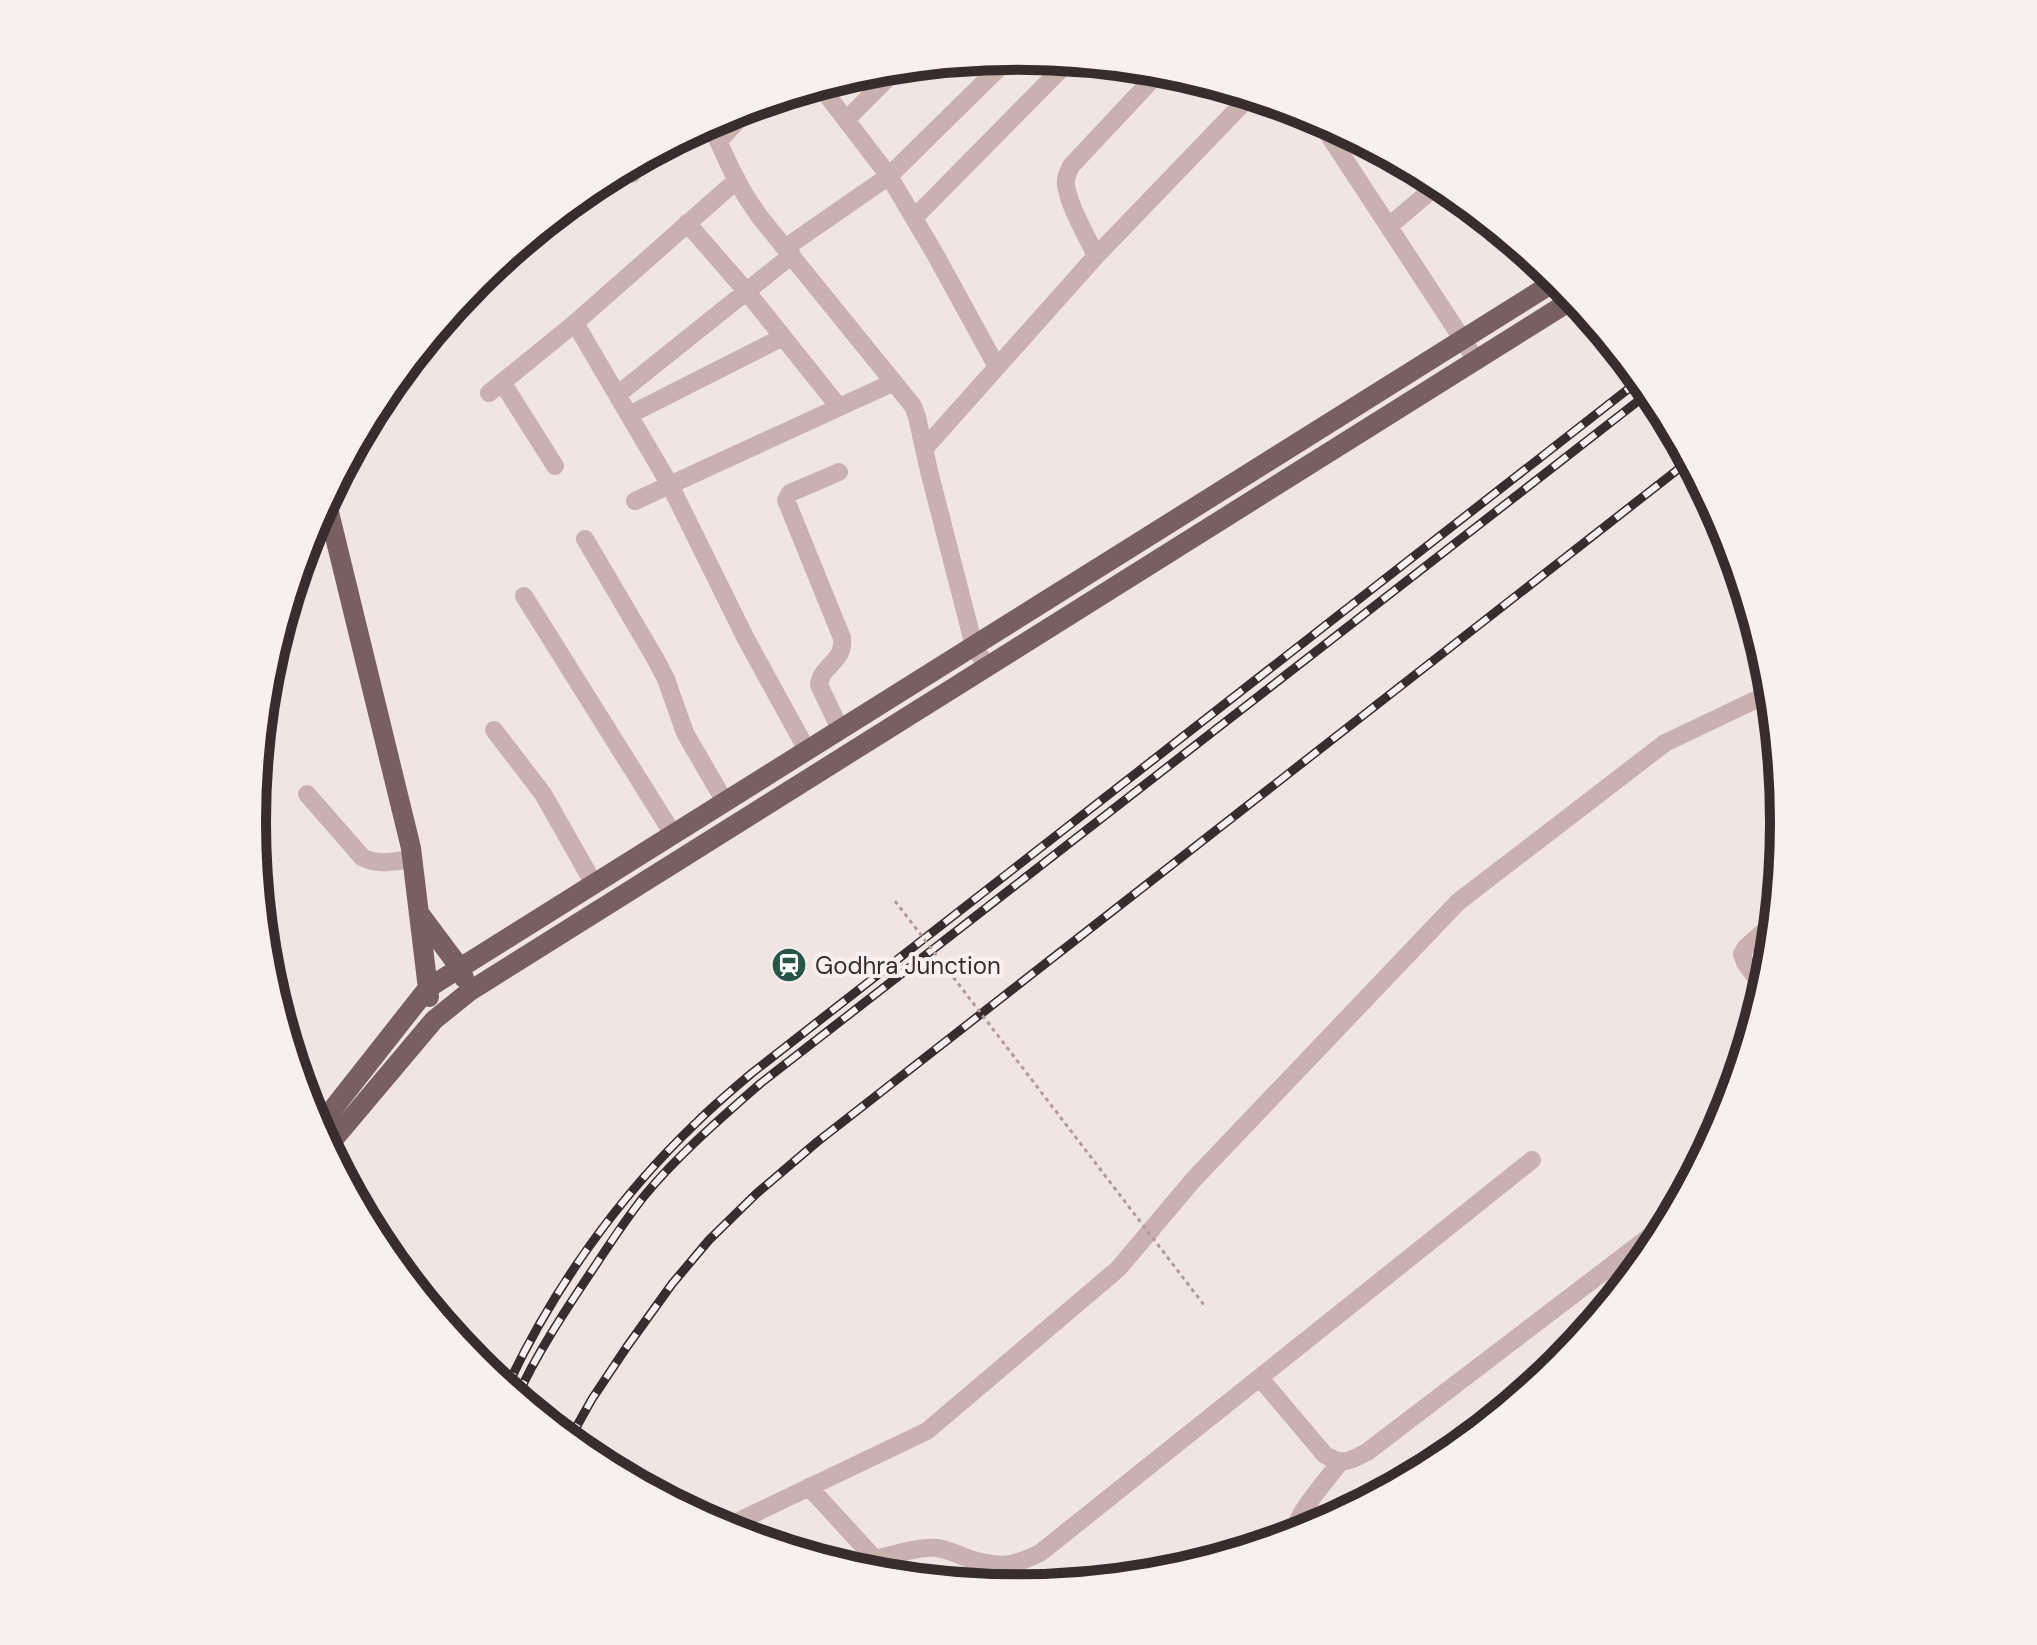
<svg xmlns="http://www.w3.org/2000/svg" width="2037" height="1645" font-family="'DM Sans',sans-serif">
<rect width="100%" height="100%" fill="#f1e5e2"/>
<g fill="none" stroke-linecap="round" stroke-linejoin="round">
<path stroke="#c9b1af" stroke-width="18" d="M820,86L889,176L935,254L997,367
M1317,117L1476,360
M846,120L898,68
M710,123L731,169L745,195L759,216L913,406L917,417L929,471L974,646L987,667
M719,141L751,106
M626,167L632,174
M914,218L1069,61
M687,223L747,292L839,407
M1389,226L1440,183
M785,248L889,176L1010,57
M1096,256C1087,236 1069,207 1066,185C1065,178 1068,172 1071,166L1161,70
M575,323L670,485L746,639L807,750
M502,382L555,466
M489,393L575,323L737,180
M617,395L792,255
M629,415L783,337
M924,449L1096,256L1250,96
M839,472L790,493L786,500L842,638C845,662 821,665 819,685L840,729
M635,501L894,382
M585,539L655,658L666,679L685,733L725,802
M307,540L331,522L318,516
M524,596L673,834
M494,730L543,794L594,884
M307,794L362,857C377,866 395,861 412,859
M1765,990L1745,963L1742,954L1746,947L1775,922
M1260,1378L1325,1455C1344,1466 1349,1461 1367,1452L1670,1221
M809,1487L875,1559L884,1576
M722,1529L927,1431L1118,1269L1194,1179L1458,902L1665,743L1772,692
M1293,1536C1295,1514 1327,1480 1341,1461
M875,1559C892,1555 920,1546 937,1548C950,1550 961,1556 973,1560C1002,1568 1013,1566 1040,1553L1532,1160"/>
<path stroke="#785f60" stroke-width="20" d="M326,500L411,848L429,997
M419,913L460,968L464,978
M317,1129L428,988L1559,279
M327,1147L434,1020L470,991L1575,298"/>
<defs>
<path id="rail" d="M506,1389C552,1290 618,1197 697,1122C714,1105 733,1089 752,1073L1641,379
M517,1397C536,1355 563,1314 589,1275C607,1248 625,1220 645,1195C679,1154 721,1118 761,1083L1651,391
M569,1440L592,1399L626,1348L672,1284L709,1240L756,1194L817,1142L1690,460"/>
</defs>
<use href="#rail" stroke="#382c2d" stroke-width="9"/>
<use href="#rail" stroke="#f9f0ee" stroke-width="6" stroke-dasharray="18" stroke-linecap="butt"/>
<path stroke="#b49b99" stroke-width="3" stroke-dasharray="4 4" stroke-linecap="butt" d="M895,901L1204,1305"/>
</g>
<defs>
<symbol id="station-disc" viewBox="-11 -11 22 22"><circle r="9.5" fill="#265648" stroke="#f9f0ee"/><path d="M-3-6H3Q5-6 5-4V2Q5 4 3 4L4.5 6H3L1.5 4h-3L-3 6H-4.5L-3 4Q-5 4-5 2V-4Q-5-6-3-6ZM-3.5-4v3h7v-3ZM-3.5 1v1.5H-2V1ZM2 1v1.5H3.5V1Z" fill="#fff"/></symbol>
</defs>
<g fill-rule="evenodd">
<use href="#station-disc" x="769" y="945" width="40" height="40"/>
</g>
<g text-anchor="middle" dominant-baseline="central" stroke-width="8" stroke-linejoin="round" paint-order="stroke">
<g font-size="24" fill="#382c2d" stroke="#f9f0ee" text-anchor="start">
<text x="815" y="965">Godhra Junction</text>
</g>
</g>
<path d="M0 0H2037V1645H0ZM266 822a752 752 0 1 1 1504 0a752 752 0 1 1-1504 0Z" fill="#f9f0ee" fill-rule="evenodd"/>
<path fill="none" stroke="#382c2d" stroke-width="10" d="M266 822a752 752 0 1 1 1504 0a752 752 0 1 1-1504 0Z"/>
</svg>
